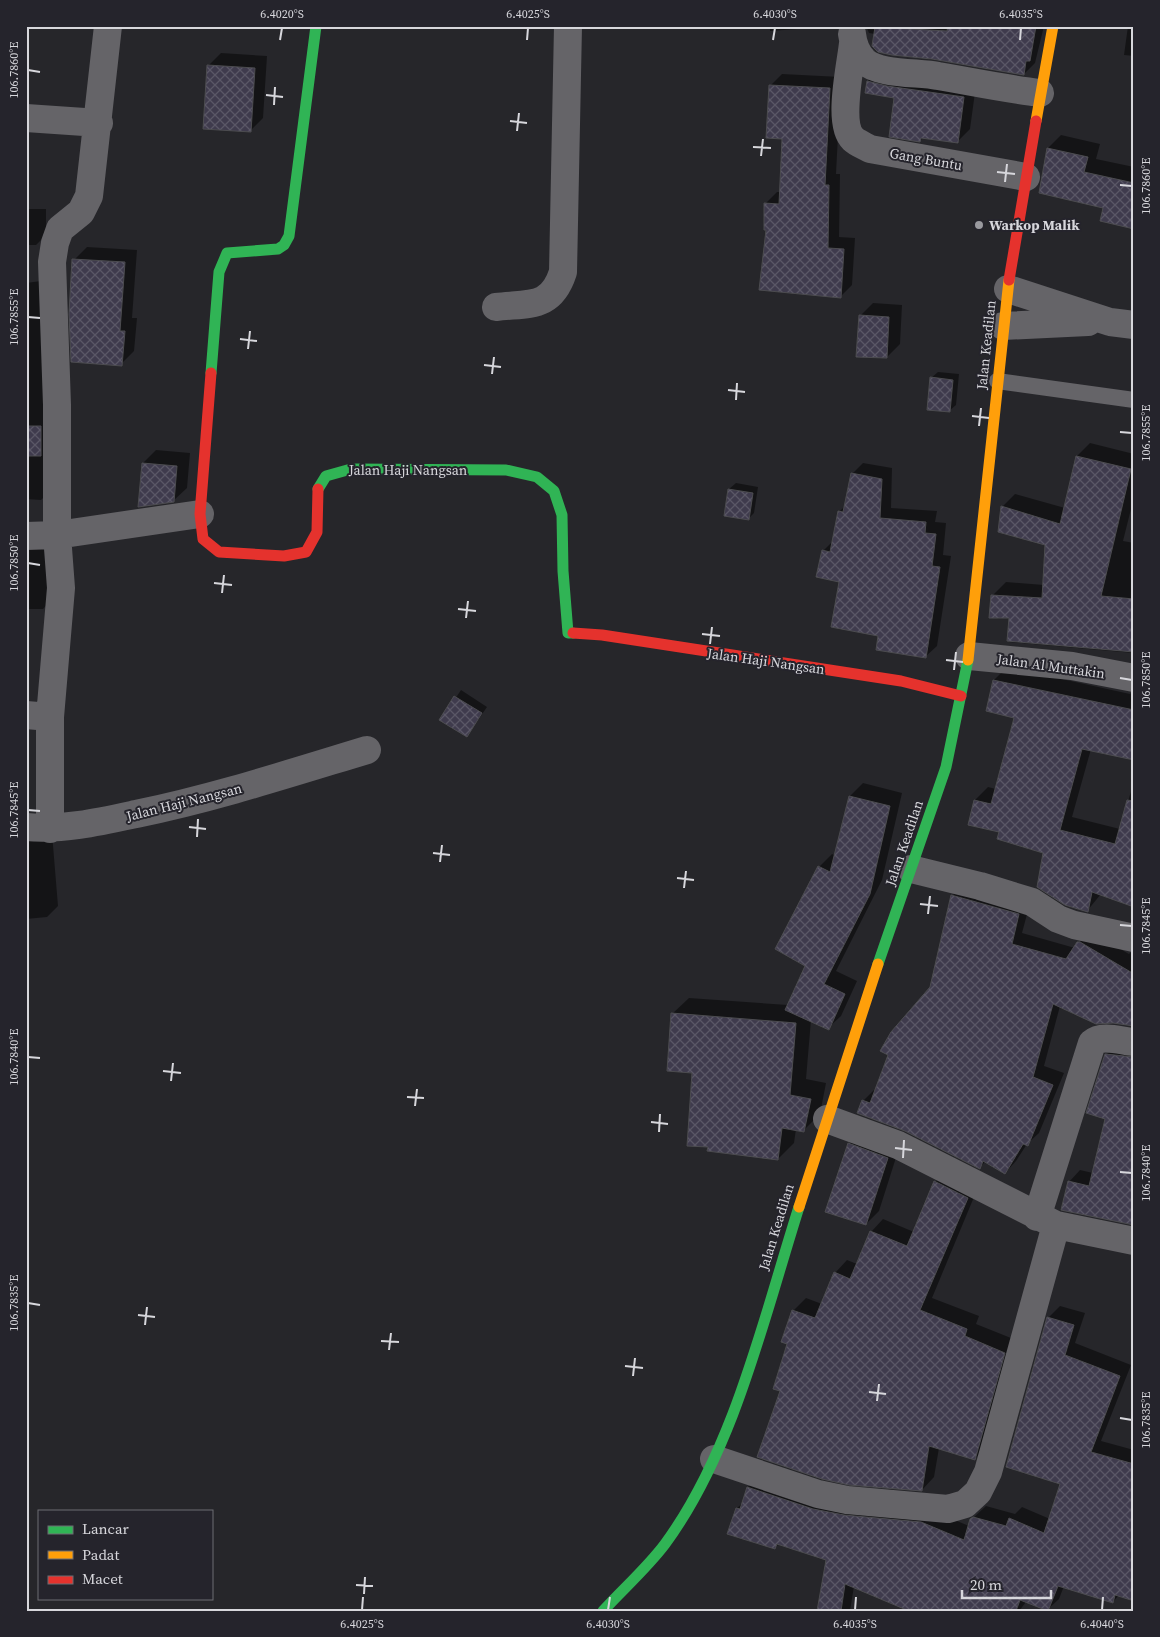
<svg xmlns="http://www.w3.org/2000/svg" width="1160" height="1637" font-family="'Source Serif 4',serif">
<defs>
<pattern id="building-cross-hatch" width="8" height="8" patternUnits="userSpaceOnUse" patternTransform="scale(1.25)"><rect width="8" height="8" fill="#3f3b4d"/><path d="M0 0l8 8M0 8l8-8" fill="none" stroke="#5a5766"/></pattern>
</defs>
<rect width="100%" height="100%" fill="#26262a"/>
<path fill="#0007" d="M770,26H838L770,31Z
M866,26H1044L1035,63L1024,74L884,52L875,34L869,33Z
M1128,26H1134V56L1124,55Z
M221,53L267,56L263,118L250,131L208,66Z
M881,69L976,85L970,129L957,142L924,137L920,141L896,97L868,81Z
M782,74L841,77L836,174H840L839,237L855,238L852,285L841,296L768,228L765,204L777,192H781L784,138L770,86Z
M1061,135L1100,144L1096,159L1134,167V228L1104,207L1048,148Z
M26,209H46V235L36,245H26Z
M87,247L137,250L132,318H137L134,351L121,364L74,260Z
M41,281L54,487L41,500L26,499V283Z
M873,303L902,305L900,344L887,357L860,316Z
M938,372L959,374L956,405L949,411L931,378Z
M1090,443L1134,454V497L1123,541L1134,543V653L1009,642L1010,616L992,596L1006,582L1044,585L1046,544L1002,507L1015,494L1065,508L1077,456Z
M156,450L190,453L187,488L173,501L143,463Z
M863,463L892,468L891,508L937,511L935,522L946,523L943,555L951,556L937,646L925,657L879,635L840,581L823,551L833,541L839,512L846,505L852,474Z
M736,483L758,487L754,513L748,519L729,489Z
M54,544V597L43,609H26V545Z
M1007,667L1130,694L1134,690V759L1091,749L1072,817L1120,829L1134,781V905L1101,894L1087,911L1044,852L1001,831L975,800L988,787L996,789L1016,717L987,710L994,680Z
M461,690L487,707L467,736L441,720Z
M863,783L902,793L882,880L836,971L857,981L841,1016L828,1028L811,1020L806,1079L826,1083L820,1114L803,1131L796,1129L794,1143L778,1159L693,1072L672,1014L689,998L788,1005L807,965L819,867L832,854L836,856L850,796Z
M52,833L58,906L47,917L26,919V836Z
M964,884L1030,903L1022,933L1075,948L1089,931L1129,954L1134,949V1026L1060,1006L1044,1066L1064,1073L1039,1133L1027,1144L1016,1161L1005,1173L986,1161L980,1167L863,1101L874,1090H876L931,988L952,896Z
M1117,1044L1134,1045V1223L1069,1182L1080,1170L1093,1173L1106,1118V1055Z
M862,1131L900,1145L879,1211L866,1224L849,1144Z
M948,1169L979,1185L932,1298L979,1316L976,1324L1016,1340L987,1446L975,1459L939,1448L934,1477L922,1490L781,1390L793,1311L806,1298L822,1304L835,1273L847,1260L857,1264L871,1232L883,1219L914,1232L935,1182Z
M1060,1306L1085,1313L1075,1343L1131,1365L1101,1441L1134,1450V1600L1119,1595L1113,1602L1064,1586L1059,1599L1047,1610L1026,1602L1019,1611H912L854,1586L850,1611H818L827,1560L779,1544L775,1548L729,1533L737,1508L744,1502L748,1487L760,1476L933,1511L969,1526L971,1520L986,1506L1015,1514L1022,1507L1050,1519L1062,1483L1048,1318Z"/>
<path fill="url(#building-cross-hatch)" stroke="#4c4c50" d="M948,26H1036L1030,61H1026L1024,75L932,59L892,55L878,52L872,46L875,27L947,31Z
M207,65L255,68L251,132L203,129Z
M867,81L887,86L964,97L958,143L921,138L920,142L889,137L894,98L865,93Z
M769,85L830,88L825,185H829L828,248L844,249L841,298L759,290L766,230H764V203L779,204L782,139L766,138Z
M1047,148L1088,157L1084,172L1134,183V229L1100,221L1103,208L1039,193Z
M72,259L125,262L120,331H125L122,366L71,362L69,314Z
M859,315L889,317L887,358L856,357Z
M930,377L953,380L950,412L927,410Z
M26,426H41V456H26Z
M1076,456L1131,469L1101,596L1134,599V652L1007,641L1009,618H989L991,595L1042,598L1045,545L998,532L1001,506L1060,524Z
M142,463L177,466L174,502L138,507Z
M851,473L882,479L880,518L926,522L925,533L936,534L932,566L940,567L926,658L876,650L878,636L831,627L839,582L816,577L822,550L830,552L838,511L843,512Z
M728,489L753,493L749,520L724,516Z
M993,680L1134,710V760L1082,749L1060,830L1115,844L1127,800L1134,801V907L1092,892L1088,912L1065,905L1037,887L1043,853L997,839L999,832L968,825L974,800L991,804L1014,718L986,711Z
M454,696L482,713L467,737L439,720Z
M849,796L890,806L870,894L824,984L845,994L829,1030L785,1010L805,966L775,949L818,866L830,872Z
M951,895L1019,914L1012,944L1066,959L1077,942H1080L1134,974V1026L1113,1023L1096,1024L1053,1004L1033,1077L1053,1085L1028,1146L1023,1144L1005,1174L983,1161L980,1169L905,1131L857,1113L862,1100L870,1103L888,1055L880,1051L891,1032L930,987Z
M671,1013L796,1023L790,1095L811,1099L804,1132L782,1128L778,1160L707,1151L708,1147L687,1146L692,1073L667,1071Z
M1105,1054L1134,1057V1225L1061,1210L1068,1181L1089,1186L1105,1119L1086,1113Z
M848,1143L888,1158L866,1225L825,1212Z
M934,1181L968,1198L920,1310L967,1329L965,1336L1005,1353L975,1460L929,1446L922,1491L849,1485L822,1479L757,1457L780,1391L773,1389L787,1344L781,1342L792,1310L815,1318L834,1272L850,1279L870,1231L907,1246Z
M1047,1317L1074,1325L1065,1355L1120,1376L1091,1452L1134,1464V1601L1115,1595L1113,1603L1058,1586L1048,1611L1020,1600L1016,1611H909L845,1584L841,1611H817L826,1560L777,1544L775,1549L727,1534L736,1508L740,1509L747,1487L813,1509L844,1515L921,1522L964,1540L970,1519L973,1517L1006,1526L1009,1518L1044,1533L1060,1484L1006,1467Z"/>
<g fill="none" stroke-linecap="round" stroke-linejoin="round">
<path stroke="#656468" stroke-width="16" d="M997,381L1134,400"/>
<path stroke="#656468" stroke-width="28" d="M852,34C853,43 857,54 864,61C879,75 919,72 938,76C973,82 1006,89 1040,93
M853,43C851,64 837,124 853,139C857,143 865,146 870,149L1026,177
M26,118L99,123
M1008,289L1110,322L1134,325
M496,307C530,303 551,309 563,272L568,26
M1003,326L1088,322
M26,536L57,535L200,514
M969,656L1072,666L1134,678
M26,715L50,717
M26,827C64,830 99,822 136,814C214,798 291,773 367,750
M50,829V717L61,588L57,535V405L52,262L55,243L60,229L81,212L89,196L108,26
M911,869L980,886L1032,902L1058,919L1074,925L1134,938
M827,1119L898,1145L1056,1225L1134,1241
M1037,1217L1092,1043C1102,1034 1121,1041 1134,1042
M714,1459L818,1494L847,1500L948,1509L965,1504L978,1492L988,1472L1056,1225"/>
<path stroke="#30b455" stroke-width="11" d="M211,373L219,272L227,253L278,249L284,245L289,236L316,26
M318,489L326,476L351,469L506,470L537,477L554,491L562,515L563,571L568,633H573
M878,964L946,767L968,660
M603,1611C623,1589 647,1568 665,1544C734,1450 764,1317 799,1207"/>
<path stroke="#ff9f0a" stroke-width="11" d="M1036,121L1053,26
M968,660L1009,280
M799,1207L878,964"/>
<path stroke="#e5322d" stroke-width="11" d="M1009,280L1036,121
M211,373L200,514L203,539L219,552L284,556L306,552L317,532L318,489
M573,633L602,635L901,681L961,696"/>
</g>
<path fill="none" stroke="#d7d7dc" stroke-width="2" d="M280,40L282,28M527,40L528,28M773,40L775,28M1020,40L1021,28M28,70L40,72M266,95L283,97M274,105L275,87M510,121L527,123M517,131L519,113M753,147L771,148M761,156L763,139M997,172L1015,174M1005,182L1007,164M1120,185L1132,186M28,317L40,318M240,339L257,341M248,349L250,331M484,365L501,367M492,374L494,357M728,390L745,392M736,400L737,383M972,416L989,418M979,426L981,408M1120,432L1132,433M28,563L40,565M214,583L232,585M222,593L224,575M458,609L476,611M466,618L468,601M702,634L720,636M710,644L712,627M946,660L963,662M954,670L956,652M1120,678L1132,680M28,810L40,811M189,827L206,829M197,837L198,819M433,853L450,855M440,862L442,845M677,878L694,880M684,888L686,871M920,904L938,906M928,914L930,896M1120,925L1132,926M28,1057L40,1058M163,1071L181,1073M171,1081L173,1063M407,1097L424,1098M415,1106L417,1089M651,1122L668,1124M659,1132L660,1114M895,1148L912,1150M903,1158L904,1140M1120,1172L1132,1173M28,1303L40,1305M138,1315L155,1317M145,1325L147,1307M381,1341L399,1342M389,1350L391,1333M625,1366L643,1368M633,1376L635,1358M869,1392L886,1394M877,1401L879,1384M1120,1418L1132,1420M356,1585L373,1586M364,1594L365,1577M362,1610L363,1597M608,1610L610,1597M855,1610L856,1597M1102,1610L1103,1597"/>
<circle fill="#99999e" stroke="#25242c" stroke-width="2" cx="979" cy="225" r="5"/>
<g text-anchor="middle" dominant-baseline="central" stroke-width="4" stroke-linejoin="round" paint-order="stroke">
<g font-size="14" fill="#d7d7dc" stroke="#25242c">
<text transform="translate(926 159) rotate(10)">Gang Buntu</text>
<text transform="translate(986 345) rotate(-84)">Jalan Keadilan</text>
<text x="408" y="470">Jalan Haji Nangsan</text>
<text transform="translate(766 661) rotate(8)">Jalan Haji Nangsan</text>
<text transform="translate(1051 666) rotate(8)">Jalan Al Muttakin</text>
<text transform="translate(184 802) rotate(-14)">Jalan Haji Nangsan</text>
<text transform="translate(904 843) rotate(-71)">Jalan Keadilan</text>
<text transform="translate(776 1227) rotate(-73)">Jalan Keadilan</text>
</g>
<g font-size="14" font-weight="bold" fill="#d7d7dc" stroke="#25242c" text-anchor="start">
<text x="989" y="225">Warkop Malik</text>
</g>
</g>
<rect width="1160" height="1637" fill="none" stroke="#25242c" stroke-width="55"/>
<rect x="38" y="1510" width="175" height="90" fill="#25242c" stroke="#6c6c72"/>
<rect x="48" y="1526" width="25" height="8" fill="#30b455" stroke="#6c6c72"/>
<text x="82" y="1534" font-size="15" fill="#d7d7dc">Lancar</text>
<rect x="48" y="1551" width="25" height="8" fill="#ff9f0a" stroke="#6c6c72"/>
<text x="82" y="1560" font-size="15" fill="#d7d7dc">Padat</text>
<rect x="48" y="1576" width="25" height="8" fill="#e5322d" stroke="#6c6c72"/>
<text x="82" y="1584" font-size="15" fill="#d7d7dc">Macet</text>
<path d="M962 1590v8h89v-8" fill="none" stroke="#d7d7dc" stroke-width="2.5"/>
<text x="970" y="1590" font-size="15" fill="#d7d7dc" stroke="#25242c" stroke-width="4" paint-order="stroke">20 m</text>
<rect x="28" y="28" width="1104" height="1582" fill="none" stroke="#d7d7dc" stroke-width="2"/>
<g font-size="12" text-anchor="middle" fill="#d7d7dc">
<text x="282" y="18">6.4020°S</text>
<text x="528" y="18">6.4025°S</text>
<text x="775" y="18">6.4030°S</text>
<text x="1021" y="18">6.4035°S</text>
<text transform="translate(14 70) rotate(-90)" y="4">106.7860°E</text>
<text transform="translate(1146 186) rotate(-90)" y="4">106.7860°E</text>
<text transform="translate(14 317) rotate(-90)" y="4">106.7855°E</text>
<text transform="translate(1146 433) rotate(-90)" y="4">106.7855°E</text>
<text transform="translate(14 563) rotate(-90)" y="4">106.7850°E</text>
<text transform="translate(1146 680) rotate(-90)" y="4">106.7850°E</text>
<text transform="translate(14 810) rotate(-90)" y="4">106.7845°E</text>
<text transform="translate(1146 926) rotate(-90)" y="4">106.7845°E</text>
<text transform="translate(14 1057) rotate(-90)" y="4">106.7840°E</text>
<text transform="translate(1146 1173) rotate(-90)" y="4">106.7840°E</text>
<text transform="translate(14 1303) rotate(-90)" y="4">106.7835°E</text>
<text transform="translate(1146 1420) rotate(-90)" y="4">106.7835°E</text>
<text x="362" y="1628">6.4025°S</text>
<text x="608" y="1628">6.4030°S</text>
<text x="855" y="1628">6.4035°S</text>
<text x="1102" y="1628">6.4040°S</text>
</g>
</svg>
